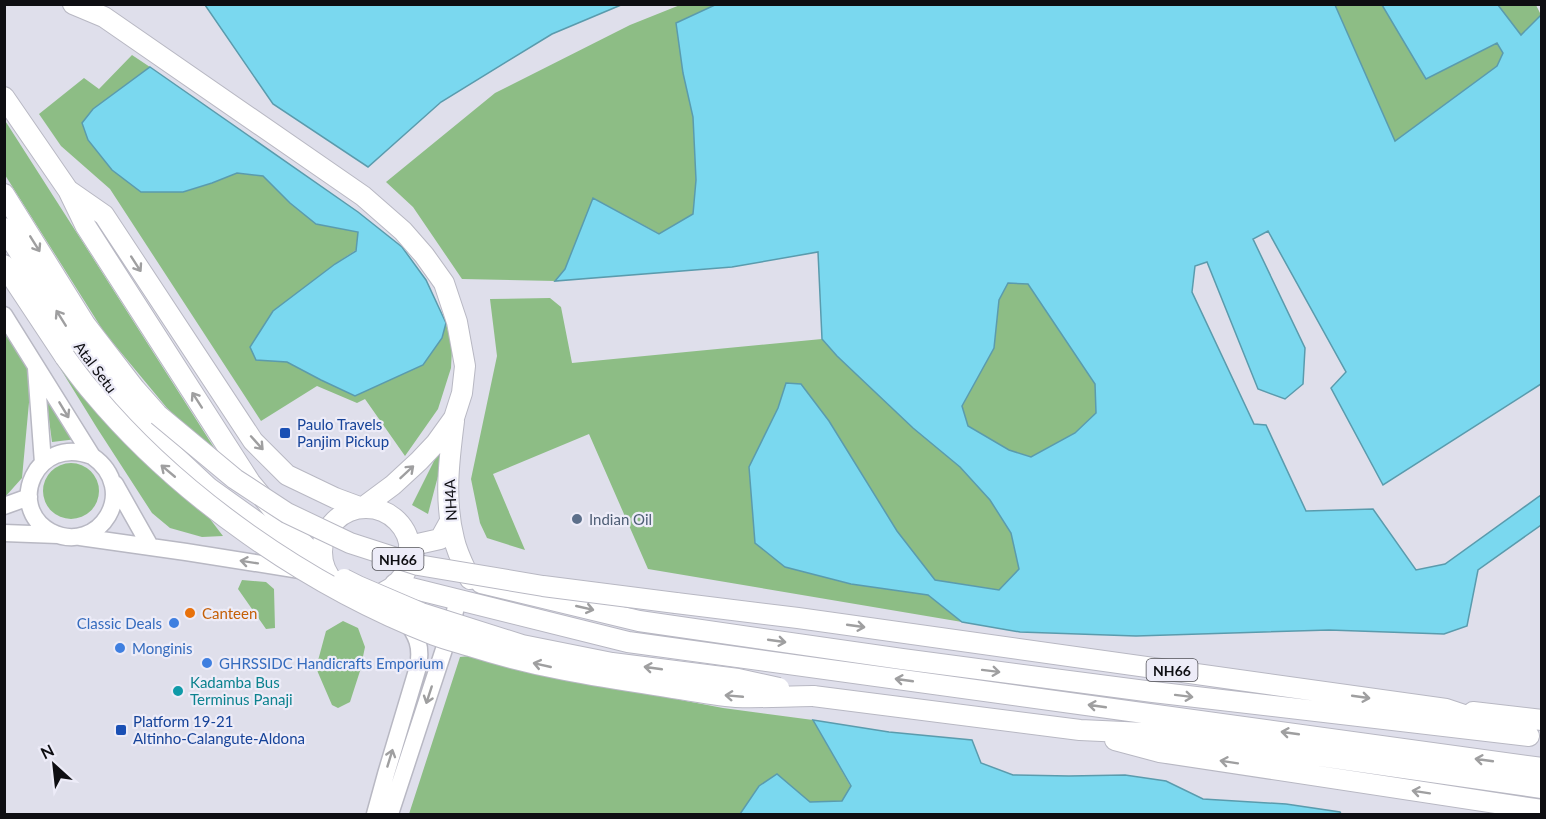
<svg xmlns="http://www.w3.org/2000/svg" width="1546" height="819" font-family="Lato,sans-serif">
<rect width="100%" height="100%" fill="#dfdfeb"/>
<path fill="#8dbd85" d="M680,5H717L676,23L683,73L693,117L696,180L693,214L660,234L593,198L565,269L555,281L462,279L413,207L386,182L495,93L630,25Z
M1335,5H1382L1426,79L1497,43L1503,53L1497,66L1395,141Z
M1498,5H1536L1541,15L1521,36Z
M132,55L150,67L93,109L88,140L112,170L141,192H183L212,183L237,173L263,176L290,203L316,224L358,232L356,250L335,264L312,282L256,360L287,362L321,380L356,396L442,338L446,323L452,348L451,368L438,409L405,456L365,399L357,403L317,386L261,421L110,189L61,146L39,114L84,78L99,89Z
M4,119L215,449L195,434L167,408L104,332L5,175Z
M5,279L200,506L223,536L202,537L170,528L152,513L97,428Z
M1008,283L1028,284L1095,384L1096,413L1075,433L1031,457L1009,450L968,426L962,406L994,348L999,300Z
M550,298L561,307L572,363L822,339L837,356L913,428L960,467L990,500L1011,533L1019,569L999,590L935,580L897,531L829,421L800,384L786,383L778,408L749,467L755,543L785,567L851,584L928,595L962,622L648,569L589,434L493,474L525,550L487,538L480,523L471,479L497,356L490,299Z
M4,328L32,370L22,478L5,497Z
M46,397L77,439L52,442Z
M451,427L428,514L412,505Z
M43 491a28 28 0 1 1 56 0a28 28 0 1 1-56 0Z
M242,580L266,582L274,589L275,628L266,629L238,589Z
M343,621L358,628L365,647L360,671L350,702L338,708L332,705L316,668L326,631Z
M480,655L602,685L723,708L813,720L851,787L842,801L810,802L759,786L740,814H409L460,657Z"/>
<path fill="#7ad8ef" stroke="#5a9bad" stroke-width="1.5" fill-rule="evenodd" d="M717,4L1335,5L1395,141L1497,66L1503,53L1497,43L1426,79L1382,5H1498L1521,35L1541,15V384L1383,485L1331,388L1346,372L1268,231L1253,239L1305,348L1303,384L1285,399L1258,389L1207,262L1195,266L1192,292L1254,424L1266,425L1306,511L1373,509L1416,570L1445,564L1541,495V525L1478,570L1467,626L1444,634L1329,630L1136,636L1020,632L962,622L928,595L851,584L785,567L755,543L749,467L778,408L786,383L801,384L829,421L897,531L935,580L999,590L1019,569L1011,533L990,500L960,467L913,428L837,356L822,339L818,252L732,267L555,281L565,269L593,198L659,234L693,214L696,180L693,117L683,73L676,23ZM1008,283L1028,284L1095,384L1096,413L1075,433L1031,457L1009,450L968,426L962,406L994,348L999,300Z
M205,5H621L552,34L441,102L368,167L273,104Z
M150,67L358,212L402,247L426,280L446,323L442,338L423,365L355,396L321,380L287,362L256,360L250,347L273,311L335,264L356,251L358,232L316,224L290,203L263,176L237,173L212,183L183,192H141L112,170L88,140L82,123L93,109Z
M813,720L889,732L972,740L981,763L1013,775L1069,776L1125,775L1166,781L1203,799L1286,804L1340,812L1341,814H740L759,786L777,774L810,802L842,801L851,786Z"/>
<g fill="none" stroke-linecap="round" stroke-linejoin="round">
<defs>
<path id="secondary" d="M4,315L92,456C141,490 99,556 51,532C5,507 36,434 92,456
M36,368L43,463
M115,484L150,546
M4,506L29,497
M4,533L58,535
M80,537L186,552L300,570
M375,814L386,774L418,667C422,646 417,636 405,619
M390,814L450,631L458,599"/>
<path id="primary" d="M4,97L68,190L85,225L250,482L293,534L322,562
M68,190L104,215L253,441L287,475L335,498L362,508L393,485L419,461L436,443L454,418L462,393L465,366L457,322L444,283L424,255L403,231L363,196L104,17L73,4
M454,421C449,460 444,500 454,539C457,553 464,566 470,579"/>
<path id="trunk" d="M4,194L85,324L135,389L158,415
M4,228L69,331L97,371L145,428L209,488L310,560
M4,265L65,357
M322 552a44 44 0 1 1 88 0a44 44 0 1 1-88 0Z
M409,546L440,539L450,521
M481,583L639,621L902,659L1153,692L1529,736
M395,584L628,642L1542,768
M676,603L798,618L1446,709L1485,722
M813,696L1080,730L1167,734L1542,788
M1473,712L1542,720
M1115,740L1160,752L1542,810"/>
</defs>
<use href="#secondary" stroke="#b8b8c3" stroke-width="19"/>
<use href="#primary" stroke="#b8b8c3" stroke-width="22"/>
<use href="#trunk" stroke="#b8b8c3" stroke-width="22"/>
<use href="#secondary" stroke="#fff" stroke-width="16"/>
<use href="#primary" stroke="#fff" stroke-width="20"/>
<use href="#trunk" stroke="#fff" stroke-width="20"/>
<defs>
<path id="trunk-bridge" d="M65,357C74,369 83,382 93,393C180,497 308,586 434,635C447,640 460,643 473,647C533,666 594,676 655,685C682,689 709,695 736,697C762,698 788,696 813,696
M158,415L235,479L287,513L350,543L418,565L543,586L676,603
M344,579L358,586L421,613L522,645L612,663L738,679L779,688"/>
</defs>
<use href="#trunk-bridge" stroke="#b8b8c3" stroke-width="22" stroke-linecap="butt"/>
<use href="#trunk-bridge" stroke="#fff" stroke-width="20"/>
</g>
<defs><path id="oneway-shaft" d="M-6 0H5M1.5-3L5.5 0L1.5 3" fill="none" stroke-width="1.6" stroke-linecap="round" stroke-linejoin="round" transform="scale(1.5)"/></defs>
<g stroke="#9f9fa0">
<use href="#oneway-shaft" transform="translate(35 244) rotate(58)"/>
<use href="#oneway-shaft" transform="translate(136 264) rotate(57)"/>
<use href="#oneway-shaft" transform="translate(61 318) rotate(-122)"/>
<use href="#oneway-shaft" transform="translate(197 400) rotate(-123)"/>
<use href="#oneway-shaft" transform="translate(64 410) rotate(59)"/>
<use href="#oneway-shaft" transform="translate(257 443) rotate(48)"/>
<use href="#oneway-shaft" transform="translate(168 471) rotate(-140)"/>
<use href="#oneway-shaft" transform="translate(407 472) rotate(-43)"/>
<use href="#oneway-shaft" transform="translate(249 562) rotate(-171)"/>
<use href="#oneway-shaft" transform="translate(585 608) rotate(13)"/>
<use href="#oneway-shaft" transform="translate(856 626) rotate(8)"/>
<use href="#oneway-shaft" transform="translate(777 641) rotate(8)"/>
<use href="#oneway-shaft" transform="translate(542 665) rotate(-167)"/>
<use href="#oneway-shaft" transform="translate(653 668) rotate(-172)"/>
<use href="#oneway-shaft" transform="translate(991 671) rotate(7)"/>
<use href="#oneway-shaft" transform="translate(904 680) rotate(-172)"/>
<use href="#oneway-shaft" transform="translate(429 695) rotate(108)"/>
<use href="#oneway-shaft" transform="translate(734 696) rotate(-175)"/>
<use href="#oneway-shaft" transform="translate(1184 696) rotate(7)"/>
<use href="#oneway-shaft" transform="translate(1361 697) rotate(8)"/>
<use href="#oneway-shaft" transform="translate(1097 706) rotate(-172)"/>
<use href="#oneway-shaft" transform="translate(1290 733) rotate(-172)"/>
<use href="#oneway-shaft" transform="translate(390 758) rotate(-73)"/>
<use href="#oneway-shaft" transform="translate(1484 760) rotate(-172)"/>
<use href="#oneway-shaft" transform="translate(1229 762) rotate(-171)"/>
<use href="#oneway-shaft" transform="translate(1421 792) rotate(-171)"/>
</g>
<g fill="#1a4fb4" stroke="#edecf8" stroke-width="2">
<rect x="279" y="427" width="12" height="12" rx="3"/>
<rect x="115" y="724" width="12" height="12" rx="3"/>
</g>
<circle fill="#5c6f8a" stroke="#edecf8" stroke-width="2" cx="577" cy="519" r="6"/>
<circle fill="#e8710a" stroke="#edecf8" stroke-width="2" cx="190" cy="613" r="6"/>
<g fill="#3f7fe0" stroke="#edecf8" stroke-width="2">
<circle cx="174" cy="623" r="6"/>
<circle cx="120" cy="648" r="6"/>
<circle cx="207" cy="663" r="6"/>
</g>
<circle fill="#0f9aa8" stroke="#edecf8" stroke-width="2" cx="178" cy="691" r="6"/>
<g text-anchor="middle" dominant-baseline="central" stroke-width="4.5" stroke-linejoin="round" paint-order="stroke">
<g fill="#edecf8" stroke="#515157" stroke-width="1.5">
<rect x="372.5" y="548" width="51" height="22" rx="4.5"/>
<rect x="1146.5" y="659" width="51" height="22" rx="4.5"/>
</g>
<g font-size="14" font-weight="bold" fill="#0e0e12">
<text x="398" y="559">NH66</text>
<text x="1172" y="670">NH66</text>
</g>
<g font-size="15" fill="#0e0e12" stroke="#edecf8">
<text transform="translate(96 367) rotate(53)">Atal Setu</text>
<text transform="translate(450 500) rotate(-93)">NH4A</text>
</g>
<g font-size="15" fill="#164399" stroke="#edecf8" text-anchor="start">
<text x="297" y="424">Paulo Travels<tspan x="297" dy="17">Panjim Pickup</tspan></text>
<text x="133" y="721">Platform 19-21<tspan x="133" dy="17">Altinho-Calangute-Aldona</tspan></text>
</g>
<g font-size="15" fill="#4e5e75" stroke="#edecf8" text-anchor="start">
<text x="589" y="519">Indian Oil</text>
</g>
<g font-size="15" fill="#c56008" stroke="#edecf8" text-anchor="start">
<text x="202" y="613">Canteen</text>
</g>
<g font-size="15" fill="#366cbe" stroke="#edecf8" text-anchor="start">
<text x="162" y="623" text-anchor="end">Classic Deals</text>
<text x="132" y="648">Monginis</text>
<text x="219" y="663">GHRSSIDC Handicrafts Emporium</text>
</g>
<g font-size="15" fill="#0d838f" stroke="#edecf8" text-anchor="start">
<text x="190" y="682">Kadamba Bus<tspan x="190" dy="17">Terminus Panaji</tspan></text>
</g>
</g>
<rect width="1546" height="819" fill="none" stroke="#0e0e12" stroke-width="12"/>
<g transform="translate(54 765) rotate(333)" stroke="#edecf8" stroke-width="4.5" paint-order="stroke">
<path d="M0-4.5L10 22L0 15L-10 22Z" fill="#0e0e12"/>
<text y="-9" font-size="16" font-weight="bold" text-anchor="middle" fill="#0e0e12">N</text>
</g>
</svg>
